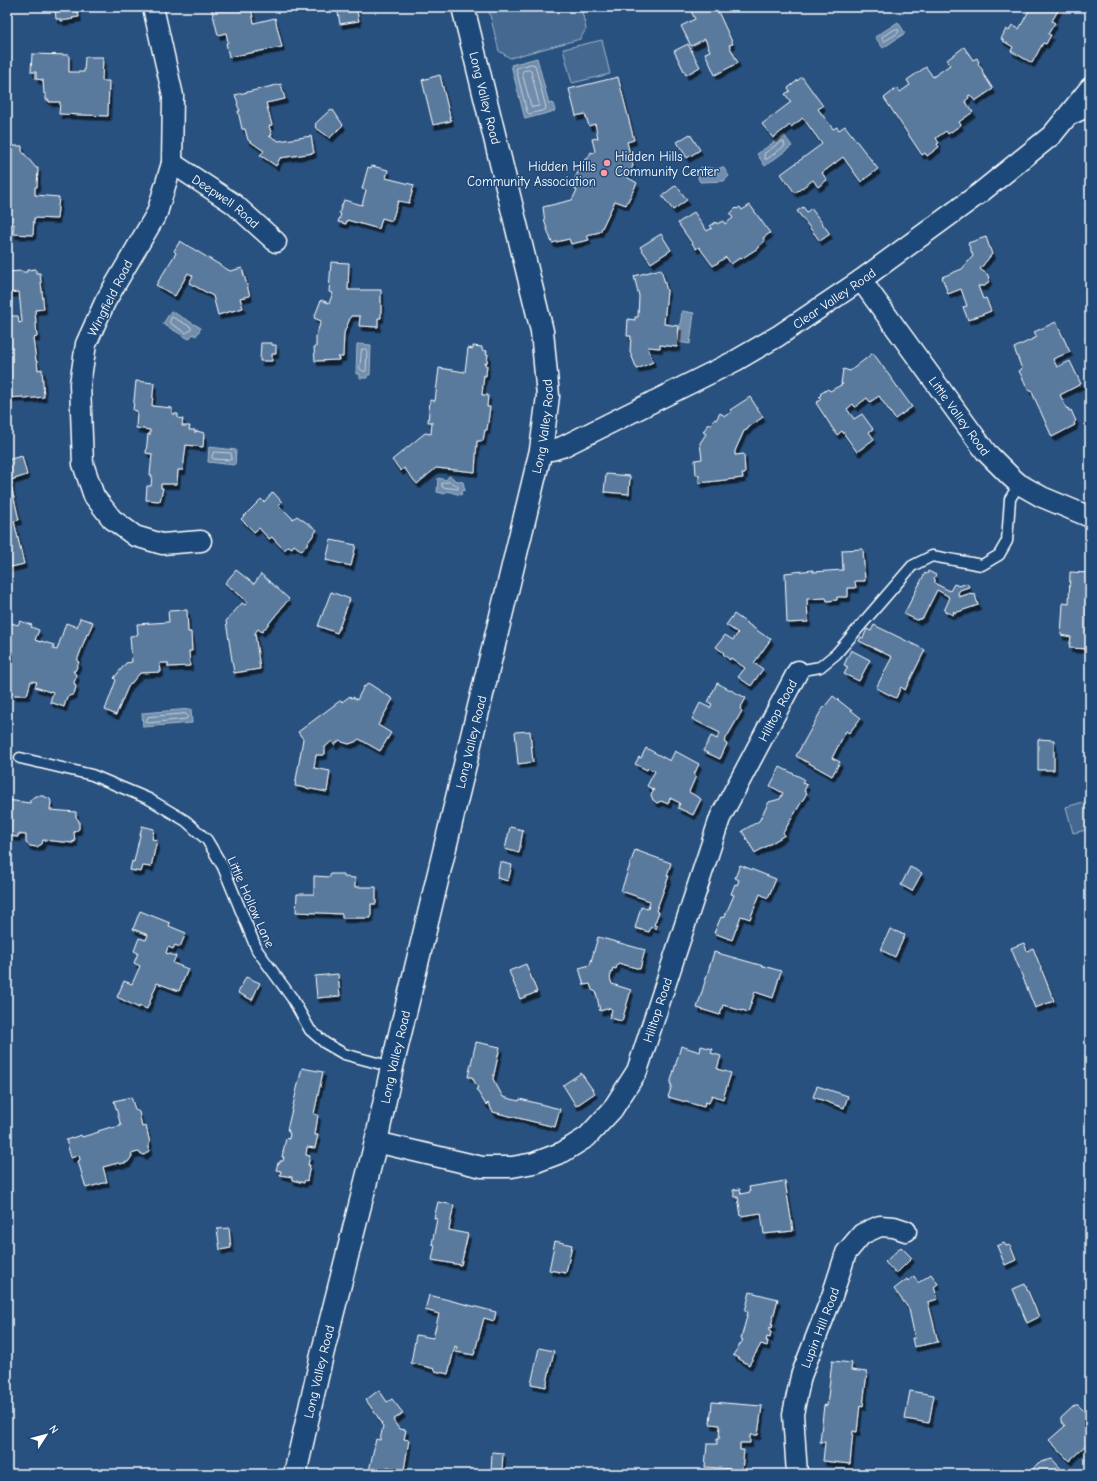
<svg xmlns="http://www.w3.org/2000/svg" width="1097" height="1481" font-family="'Comic Neue',sans-serif">
<defs>
<filter id="shadow"><feDropShadow dx="2.5" dy="4.5" stdDeviation="0" flood-color="#0009"/></filter>
</defs>
<rect width="100%" height="100%" fill="#28517f"/>
<filter id="ink" filterUnits="userSpaceOnUse"><feTurbulence type="fractalNoise" baseFrequency=".025" numOctaves="2"/><feDisplacementMap in="SourceGraphic" scale="8" xChannelSelector="R" yChannelSelector="G"/><feConvolveMatrix kernelMatrix="1 2 1 2 8 2 1 2 1" color-interpolation-filters="sRGB"/></filter>
<g filter="url(#ink)">
<path fill="#446890" stroke="#a2b4c8" d="M488,7H581L586,29L580,39L510,58L499,51Z
M602,40L610,74L572,83L563,49Z
M1090,800V829L1073,833L1066,807Z"/>
<path fill="#718dab" stroke="#aabbcd" d="M898,22L905,33L883,48L875,37Z
M537,58L549,104L553,103L555,111L525,119L511,65Z
M784,135L792,146L765,166L757,154Z
M703,167L717,169L723,167L729,176L724,181L700,182L698,178L700,168Z
M171,311L201,328L196,336L193,334L189,339L163,324Z
M682,311L694,313L690,344L678,342Z
M357,344L371,345L370,375H367V378H360V374H356Z
M209,447L236,450L235,465L208,462Z
M449,476L453,478L454,480L463,482L465,490L462,491L461,495L447,491L445,494L437,492L438,478L446,480Z
M191,709L192,723L143,727L142,713Z"/>
<g fill="none" stroke-linecap="round" stroke-linejoin="round">
<path stroke="#c6d1dd" stroke-width="1" d="M896,29L899,30L898,33L885,41H883L882,37Z
M532,64L535,65L546,108L545,110L529,114L527,112L516,69L517,68Z
M529,70L531,71L539,104V106L533,107L531,106L522,73L523,71Z
M781,142H784L785,146L767,159H765L764,154Z
M172,317L191,327V330L186,333L170,323V321Z
M362,349H366L367,350L366,371L365,372L360,369Z
M214,452L231,453L232,459L230,460L213,459L212,457Z
M450,482L458,486V489L442,487V483Z
M186,714L188,717L186,719L148,723L146,721L148,717Z"/>
</g>
<path fill="#5a7a9d" stroke="#fff" filter="url(#shadow)" d="M55,7H77L79,17L72,18L73,19L61,21V19H56Z
M211,7H251L254,23L275,18L282,47L229,57L226,43L228,42L226,33L218,35Z
M337,7H356L359,21L340,24Z
M689,7H716L733,44L729,45L738,63L715,75L705,53L710,51L705,39L691,46L681,26L695,19Z
M1031,7H1060L1052,21L1055,23L1048,34L1051,35L1046,44L1043,43L1032,63L1011,51L1013,47L1003,41V40L1001,39L1006,29L1009,31L1012,25L1019,29Z
M688,44L700,67L686,75L674,51Z
M964,47L973,60L977,58L979,62L978,63L983,71L982,72L993,89L975,101L970,95L968,96L969,98L965,101L973,112L959,122L961,125L948,134L946,131L936,138L939,143L937,144L939,147L927,156L925,153L922,155L884,98L897,88L900,92L910,85L907,80L926,67L933,77L950,65L947,60Z
M32,54L69,55V72H84L85,57H103L102,81H109L108,116L59,114L60,102H49V100H46V94H44L43,80L36,79V72H31Z
M440,75L451,121L433,125L422,80Z
M618,77L634,140L627,142L633,166L627,177L637,183L626,205L615,201L600,232L587,235L589,240L571,244L569,239L552,243L545,223L543,207L572,200L577,190L573,187L577,179L575,178L585,159L587,160L591,152L593,153L595,151L592,139L598,138L595,124L589,126L585,114L576,116L569,89Z
M802,77L823,106L818,109L833,129L837,127L839,130L845,126L878,169L861,182L843,157L822,173L827,180L818,187L813,180L795,193L781,174L822,144L803,118L791,127L790,125L773,138L762,124L791,102L785,94L790,91L788,88Z
M281,84L285,99L266,103L272,125L269,126L272,135L269,136L279,141L311,136L314,153L280,158L276,166L260,155L264,151L248,140L245,129H242L238,111H240L237,104L238,103L235,95Z
M330,110L332,111L333,110L343,125L330,138L315,127L316,125L315,124Z
M690,134L700,150L687,158L677,142Z
M7,144H11V146H22V151L36,168H38L37,187H35V195L59,197L57,219L34,218L33,235L13,234L14,224L7,223L9,196L7,194Z
M372,166L388,170L386,178L414,185L409,203L398,201L392,221L382,218L379,229L347,220L346,224L338,222L341,214L339,213L344,200L362,205L366,190L362,189L368,167L371,168Z
M676,185L687,200L673,210L662,196Z
M750,205L770,233L763,238L765,241L758,247V248L741,259L740,258L731,264L726,257L713,266L699,247L696,249L678,223L694,212L707,231L712,228L710,226L716,222L717,224L723,221L725,224L733,218L730,214L736,208L737,209L740,207L742,210Z
M803,207L807,212L811,208L830,234L820,241L797,211Z
M661,234L671,250L651,263L640,247Z
M986,237L992,254L980,269L988,275L989,281L985,286H978L983,299L986,298L991,311L968,320L963,307L967,306L961,289L948,294L942,277L962,269L973,256L968,243Z
M180,241L230,271L242,268L250,296L240,298L243,308L218,315L213,296L189,283L193,276L188,273L175,296L156,285L176,253L174,251Z
M331,262L349,263L348,290H381V318H378V327L359,326L360,316H351L344,333L343,357H338L339,360L315,361L314,347H316V336L321,321L314,318L321,300L329,303L333,293L329,292Z
M36,269V273H40L44,309L35,310L37,337L33,338L36,361H37L38,370L42,369L44,397L24,399L23,397L7,398V316H18L19,323L22,322L19,292L7,293V272L22,271V272H27V270Z
M661,269L667,291L664,324L679,326L677,347L660,345V348L648,347L653,362L637,369L630,352L631,336H627L628,319L635,320V317H638L639,296L634,276Z
M1056,322L1070,352L1053,359L1057,367L1070,361L1081,384L1060,395L1067,409L1068,408L1069,411L1071,410L1076,421L1074,423L1075,425L1052,437L1031,390L1029,391L1019,371L1022,369L1014,348L1037,337L1034,332Z
M261,343H272V345H276V354H272V361H260Z
M473,346L482,347V350L487,351L486,354H488L487,363H485V365H487L486,376L484,375L482,395H488L487,407H490L487,430H485L483,441H477L475,472L436,468L417,484L404,468L401,471L392,460L425,433L431,434L432,422H428L430,400L435,401L439,368L465,372L468,348L473,349Z
M873,353L912,407L895,419L879,396L870,402L867,398L855,407L853,404L847,409L854,419L862,414L873,429L869,432L874,439L857,452L842,431L837,435L816,403L821,399L819,397L821,395L820,394L828,389L830,391L843,384H841L843,369L850,371Z
M136,381L154,383L152,406L172,408V414H178V418L183,419L182,426H190L189,430H195L194,432H196L197,431L204,433L203,447L186,445L183,470H178L177,484H161V488H163L160,501L146,500L147,486H151L152,475H150L152,454L146,453L148,434L150,435V430L136,428L137,411L133,410Z
M750,397L763,417L749,427L747,430L744,431L735,451V455L744,454L745,474H742L743,478L699,483V475H696L695,460L702,459L700,443L706,434L703,432L709,423L711,425L714,419L716,420L720,413L725,416L732,412L730,410Z
M22,456L27,475L11,480L12,484L11,485L19,520L14,521L24,564L7,568V460Z
M606,474L630,476L629,494L604,492Z
M273,492L282,502L279,505L293,519L297,516L317,530L302,551L294,545L292,548L289,546L284,550L272,537L269,539L259,528L254,532L241,519L261,499L264,502Z
M331,540L356,545L351,566L326,560Z
M863,549L865,581H855L856,588H848V597H837V600L827,601L826,598L807,599L808,622L787,623L785,573L813,570V572L843,570L842,550Z
M236,570L254,584L261,574L289,599L262,632L258,629L255,633L260,669L234,673L226,621L242,603L245,605L248,602L225,583Z
M928,571L936,575L934,578L935,579V583L936,584L950,591L954,584L959,586L967,583L969,587L960,590L958,593L959,597L971,593L972,595L975,594L978,605L955,613L954,611L953,615L944,611L949,600L948,596L937,590L923,618L917,620L904,614L925,573L927,574Z
M1070,572L1090,573V649L1069,648L1071,637L1061,635L1063,603L1069,604Z
M331,592L350,599L337,633L318,626Z
M187,610L188,632H191L192,651H189L190,666L168,667V663H160L161,672L140,673L128,687L116,715L105,710L116,680L114,678L126,663L132,662L130,636L138,635L137,624L169,622L168,611Z
M734,614L765,636L766,635L771,639L754,663L763,669L751,686L738,677L745,668L731,658L730,660L723,654L724,653L716,647L725,635L733,640L738,633L726,625Z
M80,618L93,622L88,635L87,634L77,661L79,662L75,671H73L77,676L74,682L76,687L74,694L67,697L64,707L50,702L53,692L50,691V692L35,687L37,682L31,681L27,695H14L7,689L8,622L18,625L20,621L32,625L31,627L39,630L35,640L41,642V641L54,645L53,649L57,650L66,623L77,627Z
M874,625L925,650L905,690L901,687L896,698L876,688L892,657L859,641L861,637L863,638L867,629L871,631Z
M851,650L870,660L859,681L844,674L848,667L844,665Z
M368,683L393,699L378,725L391,733L380,751L359,739L355,742L349,744L342,742L340,740L334,745L332,741L325,747V754L323,755H316L314,768L330,771L327,792L295,786L303,739L298,732L341,700L342,702L350,696L351,698L353,697L357,700L364,686L365,687Z
M717,683L746,698L740,709L742,711L724,742L727,744L720,759L703,751L711,736L717,739L720,733L692,719L700,703L710,708L712,704L708,702Z
M833,696L861,718L849,733L846,731L832,758L840,762L832,776L796,756L821,711Z
M530,731L533,762L518,764L515,732Z
M1038,739L1054,740V770H1038Z
M646,748L670,761L675,751L699,764L694,775L696,776L689,792L701,799L693,815L678,808L680,803L670,798L668,804L661,801L657,803L653,800L651,795L654,790L647,786L655,771L648,768L647,770L635,764L639,757L641,758Z
M780,767L804,779L802,783L807,785L804,791L807,793L783,833L785,835L755,853L742,831L759,821L769,802L780,799L783,793L770,786Z
M35,796H43L50,799L51,802L50,810L76,812V817L79,821V829L74,832L75,842L73,841V843L43,840L42,844L37,847L30,846L26,843V835L18,834V837L7,836V800L30,803V800Z
M142,826L154,829L152,839L157,840L151,867L143,866L141,872L130,870L132,861L134,862Z
M510,827L523,830L519,853L505,849Z
M635,850L671,863L667,876H669L656,911L659,912L654,925L657,926L656,929L651,927L649,932L635,928L641,907L648,909L650,901L621,891Z
M500,862L512,865L508,881L497,878Z
M740,865L776,879L768,898L760,894L750,919L741,916L732,940L714,933L721,917L724,918L734,895L731,894L735,884L737,885L739,880L735,878Z
M910,867L922,873L912,891L901,885Z
M330,874H344V877L355,878V887H376V904H371V918H342V914L296,912L297,894H314V876L330,877Z
M140,911L170,923L169,926L186,933L180,947L175,945L173,949L168,947L166,953L176,956L173,963L188,969L179,991L157,983L147,1009L139,1006V1008L117,997L124,981L132,984L140,966L134,963L138,953L134,951L139,938L146,940L148,935L133,929Z
M890,929L905,935L895,957L881,950Z
M598,937L645,950L640,969L618,963L616,969L613,968L610,978L612,984L631,990L622,1021L609,1018L612,1010L610,1008L600,1011L596,992L592,990L590,984L584,985L579,968L590,965Z
M1024,943L1027,951L1033,948L1054,1001L1035,1008L1011,948Z
M714,952L781,971L773,998L755,992L748,1012L742,1010V1011L723,1005L720,1015L697,1008Z
M526,964L537,992L520,999L509,971Z
M338,974L340,996L317,998L315,976Z
M246,977L260,983L252,1000L238,993Z
M476,1042L500,1047L493,1079L503,1097L519,1101L520,1099L560,1109L555,1127L493,1112L488,1103L486,1105L476,1089L478,1088L472,1077H468Z
M681,1046L700,1052L701,1046L713,1049L711,1053L721,1056L717,1069L731,1073L723,1099L712,1095L709,1103L705,1102L704,1107L668,1097L672,1085L670,1084Z
M302,1068L323,1072L314,1114L318,1115L315,1135H318L315,1148L307,1147L306,1155L310,1156L308,1165H310L307,1181L305,1180L304,1183L292,1180V1177L280,1175L281,1171L276,1170L278,1163H280V1161H283L284,1157H282L286,1138L289,1139L290,1133L288,1132L289,1130H287Z
M581,1073L595,1093L576,1106L563,1085Z
M817,1086L848,1096L844,1108L813,1097Z
M131,1097L135,1109L139,1112L142,1127L146,1126L150,1143H149V1151L144,1155L138,1152L131,1154L132,1156L128,1162L120,1164L118,1163L103,1167L107,1182L86,1188L78,1161L80,1160L79,1155L71,1158L66,1140L81,1135L82,1137L99,1132L98,1131L111,1127L112,1128L121,1126L114,1101Z
M785,1181L793,1231L764,1234L761,1213L741,1216L738,1197H735L733,1190L740,1189L741,1194L750,1192L749,1187Z
M438,1202L454,1205L449,1230L468,1234L461,1265L432,1260L435,1245L432,1244L437,1219L434,1218Z
M229,1228L231,1248L220,1250L217,1229Z
M555,1241L572,1245L566,1273L549,1270Z
M1004,1243L1006,1246L1010,1245L1016,1260L1005,1265L997,1246Z
M901,1247L912,1258L896,1274L885,1262Z
M931,1274L938,1284L934,1287L938,1299L928,1302L938,1342L914,1347L912,1338H915L909,1309L894,1289L907,1279L908,1281L914,1276L918,1283Z
M1025,1284L1039,1317L1027,1323L1013,1289Z
M750,1292L778,1299L771,1325H773L772,1328L770,1327L769,1331L771,1332L770,1338L767,1337L766,1341H768L767,1346L761,1344L749,1365L733,1355L743,1340L741,1339L748,1312L745,1311Z
M429,1295L496,1312L494,1321L484,1318L474,1355L456,1352L457,1347L455,1346L448,1374L435,1371V1369L411,1363L416,1335L433,1338L439,1314L425,1310Z
M539,1348L554,1351L546,1387L531,1384Z
M832,1361L852,1363L851,1370L867,1372L863,1406L860,1405L857,1432L853,1431L850,1464L823,1461L825,1442H820L824,1405L827,1406Z
M379,1390L387,1402L392,1399L403,1413L393,1420L399,1429L406,1430L404,1439L409,1440L404,1470L387,1467L386,1472L369,1471L376,1439L380,1440L383,1426L381,1424L382,1423L366,1400Z
M910,1391L934,1395L929,1423L905,1419Z
M712,1402L762,1406L758,1435H750V1443H740V1450H744L742,1470L705,1467L707,1444H717V1439H719L720,1425L710,1424Z
M1075,1405H1078L1090,1417V1445L1088,1443L1069,1461L1049,1440L1065,1426L1061,1421V1418Z
M492,1452L503,1453L502,1472L491,1471Z
M1052,1459L1066,1474H1031L1033,1469L1038,1463Z"/>
<g fill="none" stroke-linecap="round" stroke-linejoin="round">
<defs>
<path id="lane" d="M1068,121L1090,111
M798,671L820,667L836,654L912,566L932,556L982,565L999,555L1007,541L1010,499L1019,484
M20,758L92,775L149,799L186,821L207,840L223,867L257,950L292,998L310,1030L325,1043L344,1054L392,1067"/>
<g id="street">
<path d="M153,7L173,96L172,163L157,213L105,302L86,344L80,384L83,464L94,496L112,519L135,536L162,544L201,541"/>
<path id="s1" d="M172,163L234,204L276,242"/>
<path id="s2" d="M861,280L986,452L1011,477L1019,484L1042,497L1090,517"/>
<path id="s3" d="M541,450H552L562,447L735,361L778,336L861,280L980,193L1052,135L1090,88"/>
<path id="s4" d="M376,1142L482,1167H512L534,1163L563,1152L587,1137L612,1110L637,1071L720,818L798,671"/>
<path id="s5" d="M797,1474L793,1414L801,1376L832,1296L846,1253L862,1234L880,1226L894,1227L906,1231"/>
</g>
<g id="secondary">
<path id="s6" d="M295,1474L322,1355L376,1142L392,1067L541,450L548,396L542,331L463,7"/>
</g>
</defs>
<use href="#lane" stroke="#fff" stroke-width="13"/>
<use href="#street" stroke="#fff" stroke-width="23"/>
<use href="#secondary" stroke="#fff" stroke-width="25"/>
<use href="#lane" stroke="#1f4a7a" stroke-width="10"/>
<use href="#street" stroke="#1f4a7a" stroke-width="20"/>
<use href="#secondary" stroke="#1f4a7a" stroke-width="22"/>
</g>
</g>
<g fill="#ff9aa2" stroke="#1f4a7a" stroke-width="1.5">
<circle cx="607" cy="163" r="4"/>
<circle cx="604" cy="173" r="4"/>
</g>
<g text-anchor="middle" dominant-baseline="central" stroke-width="3" stroke-linejoin="round" paint-order="stroke">
<g font-size="13" fill="#fff" stroke="#1f4a7a">
<text transform="translate(485 98) rotate(76)">Long Valley Road</text>
<text stroke="none"><textPath href="#s1" startOffset="66">Deepwell Road</textPath></text>
<text stroke="none"><textPath href="#s3" startOffset="332">Clear Valley Road</textPath></text>
<text transform="translate(110 298) rotate(-63)">Wingfield Road</text>
<text stroke="none"><textPath href="#s2" startOffset="168">Little Valley Road</textPath></text>
<text stroke="none"><textPath href="#s6" startOffset="1077">Long Valley Road</textPath></text>
<text stroke="none"><textPath href="#s4" startOffset="692">Hilltop Road</textPath></text>
<text stroke="none"><textPath href="#s6" startOffset="753">Long Valley Road</textPath></text>
<text transform="translate(251 902) rotate(66)">Little Hollow Lane</text>
<text stroke="none"><textPath href="#s4" startOffset="368">Hilltop Road</textPath></text>
<text stroke="none"><textPath href="#s6" startOffset="429">Long Valley Road</textPath></text>
<text stroke="none"><textPath href="#s5" startOffset="151">Lupin Hill Road</textPath></text>
<text stroke="none"><textPath href="#s6" startOffset="105">Long Valley Road</textPath></text>
</g>
<g font-size="13" fill="#fff" stroke="#1f4a7a" text-anchor="start">
<text x="615" y="156">Hidden Hills<tspan x="615" dy="15">Community Center</tspan></text>
<text x="596" y="166" text-anchor="end">Hidden Hills<tspan x="596" dy="15">Community Association</tspan></text>
</g>
</g>
<rect width="1097" height="1481" fill="none" stroke="#1f4a7a" stroke-width="24"/>
<rect x="12" y="12" width="1073" height="1457" fill="none" stroke="#fff" stroke-width="1.5" filter="url(#ink)"/>
<g transform="translate(46 1435) rotate(54)" stroke="#1f4a7a" stroke-width="3" paint-order="stroke">
<path d="M0-3L7 15L0 10L-7 15Z" fill="#ffffff"/>
<text y="-6" font-size="11" font-weight="bold" text-anchor="middle" fill="#ffffff">N</text>
</g>
</svg>
